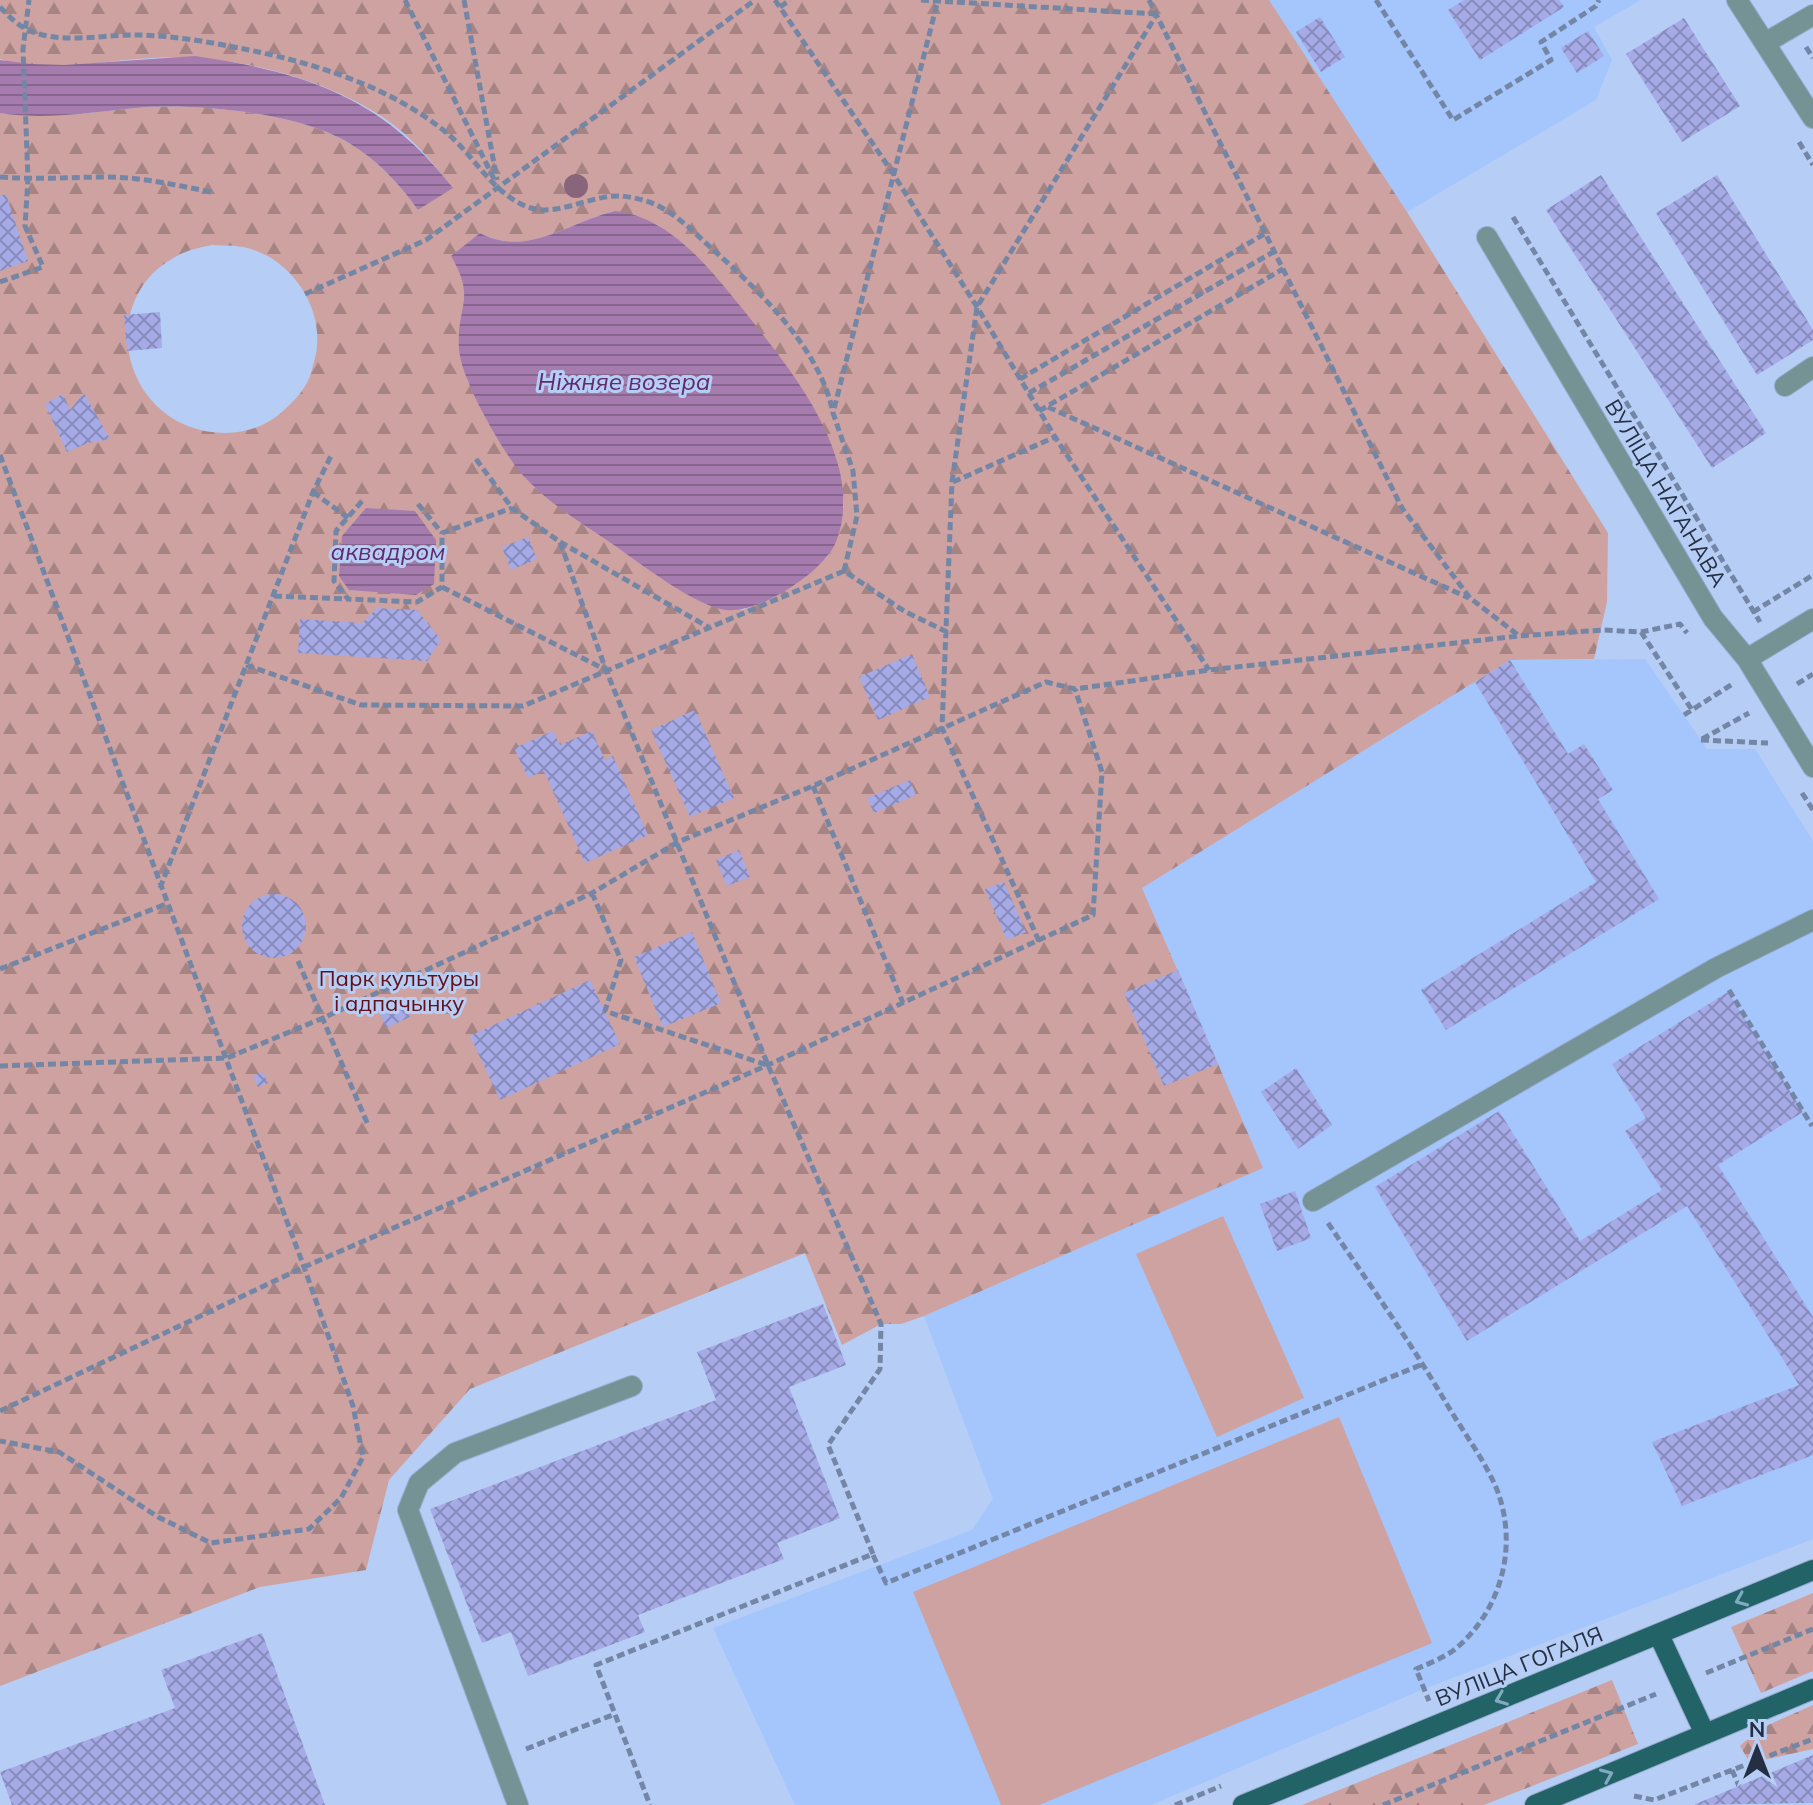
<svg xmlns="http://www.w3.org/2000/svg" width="1813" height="1805" font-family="Mulish,sans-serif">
<defs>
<pattern id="forest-firs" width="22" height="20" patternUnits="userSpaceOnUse" patternTransform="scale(2)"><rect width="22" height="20" fill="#cda2a0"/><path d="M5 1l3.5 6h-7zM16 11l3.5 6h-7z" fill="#a68484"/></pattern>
<pattern id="water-rules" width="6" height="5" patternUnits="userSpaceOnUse" patternTransform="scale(2)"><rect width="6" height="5" fill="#a57cad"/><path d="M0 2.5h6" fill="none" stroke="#86668e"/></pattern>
<pattern id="building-cross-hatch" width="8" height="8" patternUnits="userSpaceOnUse" patternTransform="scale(2)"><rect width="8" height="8" fill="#a6aae6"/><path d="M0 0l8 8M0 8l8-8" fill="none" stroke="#878bbc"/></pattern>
</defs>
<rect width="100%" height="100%" fill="#b6cef5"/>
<path fill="#a5c5fd" d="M1269,0H1641L1594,27L1612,60L1596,100L1407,212Z
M1645,659L1707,749H1755L1813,841V1539L1424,1689L1151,1805H795L713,1628L972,1530L993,1499L924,1316L1263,1168L1142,888L1510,660Z"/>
<path fill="#cda2a0" d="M1223,1216L1304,1398L1217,1437L1136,1254Z
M1339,1417L1432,1643L1039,1805H1001L913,1592Z"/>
<path fill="url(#forest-firs)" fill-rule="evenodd" d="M0,0H1269L1407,212L1608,533L1607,602L1594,659L1510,660L1142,888L1263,1168L924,1316L901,1324H881L842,1345L805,1253L470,1389L389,1480L366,1570L260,1587L0,1686V113C48,121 98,111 146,107C203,104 299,113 349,143C377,160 399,183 418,210L452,188C433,162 412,137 384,118C321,76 227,53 152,58C108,60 41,74 0,59ZM615,211L658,225L701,261L840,472L844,506L828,556L818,566L776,595L743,610L697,599L553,502L534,487L517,467L467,380L466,288L463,276L452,256L480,233C530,258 567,222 615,211ZM212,245C222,246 233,245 243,247C286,255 321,301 317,345C317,353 314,361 312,369C308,388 292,404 277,416C263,427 244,433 226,433C122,433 89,295 183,253C192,249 203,247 212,245Z
M1813,1593V1671L1761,1693L1731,1627Z
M1612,1680L1638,1744L1484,1805H1302Z
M1813,1705V1749L1750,1763L1740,1746L1759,1729Z"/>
<path fill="url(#water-rules)" d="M195,56C305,72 383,97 453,188L418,210C399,183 377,160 349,143C299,113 203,104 146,107C98,111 48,121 0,113V60L31,64L65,65Z
M615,211C670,217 708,267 741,307C779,355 826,411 840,472C845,495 845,522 835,544C822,573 758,614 726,610C694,606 639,562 611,543C579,521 541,499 517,468C498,443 461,379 459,349C456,306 477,300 451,256L480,233C528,258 568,222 615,211Z
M366,508L415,511L436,540L434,584L416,595L349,590L339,576L342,536Z"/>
<path fill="url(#building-cross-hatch)" d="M1464,0H1559L1564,7L1480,60L1448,10Z
M1320,17L1345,57L1321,72L1296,32Z
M1684,18L1740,106L1682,142L1626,54Z
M1588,31L1604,56L1577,73L1561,48Z
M1601,175L1766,433L1712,468L1546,210Z
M1717,175L1813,330V340L1757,375L1656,213Z
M6,194L28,261L0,271V196Z
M160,312L162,348L127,351L124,315Z
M84,393L110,439L88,443L67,452L45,404L63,394L70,410Z
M528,537L537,559L511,570L502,547Z
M377,608L417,610L441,640L427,661L298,653L300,619L362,623Z
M912,654L930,697L878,720L859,677Z
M1510,660L1568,754L1584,744L1613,790L1598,799L1659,899L1446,1030L1421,990L1596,882L1475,682Z
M695,710L734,798L690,817L651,730Z
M553,731L560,745L592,731L605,760L613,756L648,835L585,863L544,771L528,778L514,748Z
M910,780L916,795L874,813L867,798Z
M739,850L750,877L727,886L716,860Z
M1004,882L1026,932L1007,940L985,889Z
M242 926a32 32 0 1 1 64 0a32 32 0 1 1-64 0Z
M692,932L721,1003L663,1027L634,957Z
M1178,970L1218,1064L1164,1086L1124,993Z
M590,980L620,1044L500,1100L470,1036Z
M1728,992L1803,1112L1718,1165L1813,1317V1455L1682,1506L1652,1442L1799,1385L1687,1206L1467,1341L1375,1187L1499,1111L1580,1241L1662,1190L1625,1131L1646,1118L1612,1064Z
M404,1004L410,1017L386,1028L380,1014Z
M1296,1068L1332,1125L1298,1149L1261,1092Z
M263,1072L268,1083L258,1087L253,1076Z
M1295,1191L1311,1238L1277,1251L1260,1204Z
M823,1304L846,1365L789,1387L840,1518L777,1543L784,1559L638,1615L645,1632L528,1676L511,1632L482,1643L430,1509L716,1400L697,1352Z
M262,1633L325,1805H12L0,1772L175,1708L161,1670Z
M1813,1755V1803L1693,1805L1739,1786Z"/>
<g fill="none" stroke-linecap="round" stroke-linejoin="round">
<defs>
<path id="minor" d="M1737,0L1813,118
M1765,43L1813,15
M1487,237L1713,618L1747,659L1813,767
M1785,386L1813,367
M1747,659L1813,619
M1313,1201L1716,968L1813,920
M518,1805L408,1510L419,1483L455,1453L632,1386"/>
<path id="major" d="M1659,1635L1705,1734
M1243,1805L1813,1570
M1535,1805L1813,1689"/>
</defs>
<use href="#minor" stroke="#96abce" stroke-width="22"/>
<use href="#major" stroke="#96abce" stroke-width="22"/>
<path stroke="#7486a5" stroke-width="5" stroke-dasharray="8 4" stroke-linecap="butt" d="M405,0L494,179
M464,0L497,180
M775,0L892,172L977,307L1055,437L1209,670
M921,0L1156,14
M1149,0L1402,508L1470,598L1518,635
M1376,0L1453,120L1551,60L1541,42L1596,6L1599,0
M0,7C11,19 23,30 39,34C70,43 109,34 141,35C177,36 214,43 249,50C318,64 393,88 448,134C475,157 493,194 528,207C558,218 590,194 622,196C636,198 651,201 662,208C680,218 694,232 709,246C757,289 820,347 833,413
M780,7L790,0
M1806,47L1813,58
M1799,142L1813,165
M0,177C36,180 70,177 106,177C141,177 176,185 211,192
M1513,217L1760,622
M0,282L43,267L25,226L28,179L23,49L29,0
M305,294L426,240L755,0
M1020,379L1266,233
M1029,393L1275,251
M1048,407L1469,598
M1039,411L1283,269
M0,455L304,1267L353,1406L363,1457L341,1498L309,1529L211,1543L158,1517L59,1452L0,1441
M476,459L512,508L560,542L606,670L768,1065L881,1324L880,1369L828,1445L873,1554L596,1665L650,1805
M953,482L1055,437
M313,492L348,518
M362,501L336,531L334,581L348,599L417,602L442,587V533L512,508
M418,504L442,533
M560,542L708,627
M844,571L857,516L853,471L833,413L938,0
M442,587L606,670
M274,596L347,599
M1753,612L1813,575
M1641,632L1692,710
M246,665L361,705L523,706L844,571L904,611L947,632
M1797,684L1813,674
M1684,715L1734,683
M1702,739L1749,713
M1701,740L1768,743
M813,786L903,1003
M1802,793L1813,810
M160,888L313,492L332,454
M592,893L621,960L605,1011L767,1065
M1039,941L942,728L952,482L977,307L1157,14
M298,961L368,1125
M0,969L166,904
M1729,990L1812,1126
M0,1066L227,1058L323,1018L592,893L678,842L813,786L1046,682L1075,689L1209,670L1519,636L1603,630L1641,632L1680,624L1687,633
M1328,1223C1368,1282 1409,1340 1445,1401C1461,1429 1482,1456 1495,1485C1520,1543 1502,1611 1454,1650C1443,1658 1428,1664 1416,1669L1429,1701
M0,1411L304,1267L768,1065L1093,915L1102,772L1075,689
M873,1555L886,1583L1423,1364
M1706,1673L1813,1629
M526,1749L615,1714
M1732,1770L1739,1786
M1634,1796L1654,1800L1813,1739
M1175,1805L1221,1786
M1383,1805L1656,1694"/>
<use href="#minor" stroke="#759395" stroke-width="20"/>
<use href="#major" stroke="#226367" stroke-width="20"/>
</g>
<circle fill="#88657b" cx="576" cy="186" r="12"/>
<defs><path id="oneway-chevron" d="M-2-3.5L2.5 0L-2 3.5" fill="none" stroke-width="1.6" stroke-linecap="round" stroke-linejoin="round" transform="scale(2)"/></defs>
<g stroke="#82a9c3">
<use href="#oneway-chevron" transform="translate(1741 1600) rotate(157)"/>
<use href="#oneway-chevron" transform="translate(1501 1699) rotate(158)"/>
<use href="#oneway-chevron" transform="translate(1607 1775) rotate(-23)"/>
</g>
<g text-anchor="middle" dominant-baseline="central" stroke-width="6" stroke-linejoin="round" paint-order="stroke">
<g font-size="22" fill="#242f43" stroke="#b6cef5">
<text transform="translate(1666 493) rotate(59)">ВУЛІЦА НАГАНАВА</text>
<text transform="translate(1519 1666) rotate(-22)">ВУЛІЦА ГОГАЛЯ</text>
</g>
<g font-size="22" fill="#620f18" stroke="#b6cef5">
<text x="399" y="978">Парк культуры<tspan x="399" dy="25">і адпачынку</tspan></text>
</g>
<g font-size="24" font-style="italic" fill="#602c6a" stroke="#b6cef5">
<text x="624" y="381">Ніжняе возера</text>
<text x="388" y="551">аквадром</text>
</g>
</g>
<g transform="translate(1757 1749)" stroke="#b6cef5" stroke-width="6" paint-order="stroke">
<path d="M0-6L14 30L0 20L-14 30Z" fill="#242f43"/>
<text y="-12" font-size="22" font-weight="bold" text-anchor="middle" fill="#242f43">N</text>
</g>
</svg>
